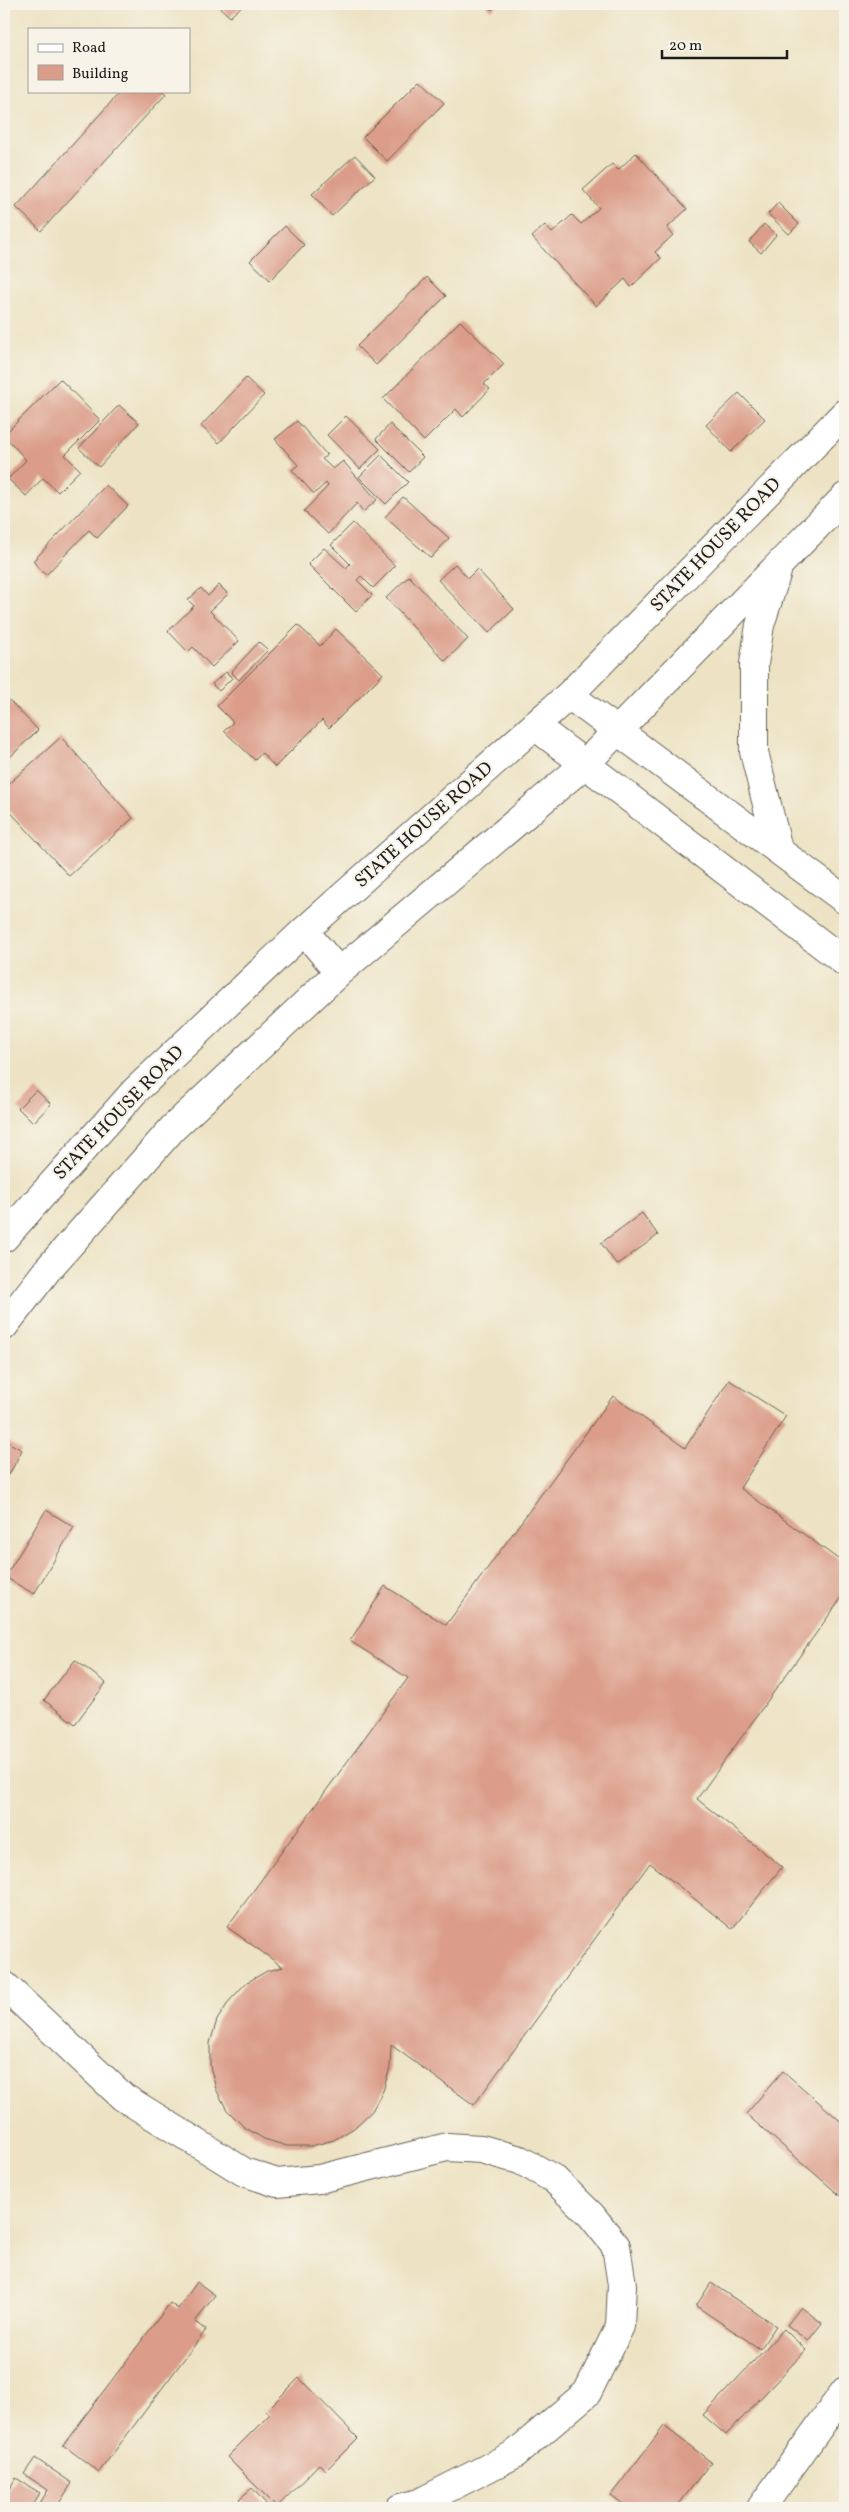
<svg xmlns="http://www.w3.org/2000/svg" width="849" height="2512" font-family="Vollkorn,serif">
<rect width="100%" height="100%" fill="#f7f3e8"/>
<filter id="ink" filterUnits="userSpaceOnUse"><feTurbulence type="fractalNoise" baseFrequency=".02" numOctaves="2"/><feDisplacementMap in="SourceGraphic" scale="10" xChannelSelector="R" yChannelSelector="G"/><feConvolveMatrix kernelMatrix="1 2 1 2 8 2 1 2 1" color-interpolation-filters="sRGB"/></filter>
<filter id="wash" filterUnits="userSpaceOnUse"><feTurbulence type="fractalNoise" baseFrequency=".0096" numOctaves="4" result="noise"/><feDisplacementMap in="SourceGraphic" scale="20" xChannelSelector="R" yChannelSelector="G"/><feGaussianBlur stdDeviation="1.12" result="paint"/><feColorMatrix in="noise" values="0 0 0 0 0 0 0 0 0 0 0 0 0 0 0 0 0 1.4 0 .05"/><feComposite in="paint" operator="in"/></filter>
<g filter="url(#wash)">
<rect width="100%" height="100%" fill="#ede3c4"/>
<g id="blocks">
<path fill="#db9d89" d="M216,4H244L230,17Z
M485,4H498L492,10Z
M420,80L444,103L387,161L363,137Z
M121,91H163L166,94L41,231L16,207Z
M636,153L687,209L667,228L673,235L655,252L661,258L631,287L625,279L596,306L532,237L545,225L552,233L572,215L581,224L599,208L583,190L612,164L618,170Z
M355,155L375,176L332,216L312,194Z
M778,203L799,224L789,234L768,214Z
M764,224L776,235L761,253L749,242Z
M285,226L304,245L270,280L250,261Z
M427,277L446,296L376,365L357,346Z
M460,321L504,364L484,384L490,389L463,417L456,409L424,441L383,399Z
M246,378L264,395L219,443L201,426Z
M60,379L100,420L65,455L80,470L58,492L43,478L26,496L8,479L26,460L4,435Z
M739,393L765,419L731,452L706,425Z
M119,405L139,423L99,467L79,448Z
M346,416L380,449L360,469L327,435Z
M297,421L327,455L322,459L333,469L343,461L377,500L363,512L357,503L328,534L304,511L328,486L326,483L314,494L292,470L298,465L275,439Z
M390,424L423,457L409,472L376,439Z
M381,455L408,482L386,504L359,477Z
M106,485L128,506L97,538L89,530L46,575L33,561Z
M403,497L449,538L431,558L385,517Z
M353,523L395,566L373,588L361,576L357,580L372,595L356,612L308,564L324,548L346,568L350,564L331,545Z
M455,564L468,578L477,569L514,609L489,633L438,580Z
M409,576L468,639L445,661L386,598Z
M219,585L228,594L210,611L239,641L212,667L193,647L188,652L168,631L194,606L188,600L201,588L208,596Z
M298,625L320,646L336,629L383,674L329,728L322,720L275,767L262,753L255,760L224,731L233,722L217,706Z
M259,642L268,650L239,680L231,672Z
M226,672L232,678L219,691L212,684Z
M8,699L38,730L4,763V704Z
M61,737L133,818L69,876L4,805V788Z
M36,1090L51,1104L33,1123L18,1108Z
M642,1213L658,1235L617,1265L601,1243Z
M729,1380L786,1416L740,1488L845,1564V1593L697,1799L782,1867L732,1929L650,1863L474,2105L391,2045L390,2068L383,2091L372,2111L354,2128L334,2140L311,2146H287L264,2139L244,2127L227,2110L216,2089L210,2066V2043L217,2020L230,2000L246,1983L267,1971L283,1967L227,1927L408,1678L350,1641L385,1586L446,1625L613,1396L685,1448Z
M4,1440L22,1450L9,1475L4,1472Z
M46,1510L74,1527L34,1594L5,1577Z
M75,1660L106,1683L75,1724L44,1700Z
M783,2071L845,2125V2200L746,2114Z
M197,2282L215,2295L195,2322L206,2330L99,2472L63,2445L170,2303L178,2309Z
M711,2283L776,2326L760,2349L696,2306Z
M801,2307L822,2323L808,2341L787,2325Z
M784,2329L806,2350L726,2435L703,2415Z
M299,2378L358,2438L326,2470L319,2464L277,2507L227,2457L270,2414L266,2411Z
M664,2426L711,2462L676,2508H628L611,2495Z
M35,2458L72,2483L56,2508H37L48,2490L24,2474Z
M16,2478L40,2493L31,2508H11L4,2504V2497Z
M252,2488L270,2508H248L239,2499Z"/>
</g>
</g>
<g filter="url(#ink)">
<use href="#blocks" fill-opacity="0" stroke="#656257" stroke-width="1"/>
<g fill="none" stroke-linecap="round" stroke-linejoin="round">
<defs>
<path id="minor" d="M4,1985L123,2097L244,2172L277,2183L319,2179L447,2147L481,2149L520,2160L554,2179L591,2215L616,2246L622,2285L620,2326L587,2393L515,2454L419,2503L400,2508"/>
<path id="major" d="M777,572L760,625L754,664V752L778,849
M569,695L845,900
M535,726L845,962
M304,931L339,972
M4,1238L134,1092L304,931L569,695L845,413
M4,1326L48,1269L173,1128L339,972L584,765L845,497
M761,2508L845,2391"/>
</defs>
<use href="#minor" stroke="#656257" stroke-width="30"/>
<use href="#major" stroke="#656257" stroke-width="30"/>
<use href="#minor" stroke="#fff" stroke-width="28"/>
<use href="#major" stroke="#fff" stroke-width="28"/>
</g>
</g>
<g text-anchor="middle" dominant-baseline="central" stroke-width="4.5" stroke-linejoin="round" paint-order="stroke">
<g font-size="19" fill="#1c1c1c" stroke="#f7f3e8">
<text transform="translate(716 545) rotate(-46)">STATE HOUSE ROAD</text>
<text transform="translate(424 825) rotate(-42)">STATE HOUSE ROAD</text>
<text transform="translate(119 1113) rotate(-46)">STATE HOUSE ROAD</text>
</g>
</g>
<rect width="849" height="2512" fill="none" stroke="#f7f3e8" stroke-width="20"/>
<rect x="28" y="28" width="162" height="65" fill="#f7f3e8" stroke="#9f9d96"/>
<rect x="38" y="44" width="25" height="8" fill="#ffffff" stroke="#9f9d96"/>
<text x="72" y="52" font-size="15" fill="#1c1c1c">Road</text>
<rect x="38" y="65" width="25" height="15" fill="#db9d89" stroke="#9f9d96"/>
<text x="72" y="78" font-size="15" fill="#1c1c1c">Building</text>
<path d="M662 50v8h125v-8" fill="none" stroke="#1c1c1c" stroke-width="2.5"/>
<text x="669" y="50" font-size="15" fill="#1c1c1c" stroke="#f7f3e8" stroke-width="4" paint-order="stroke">20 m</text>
</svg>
